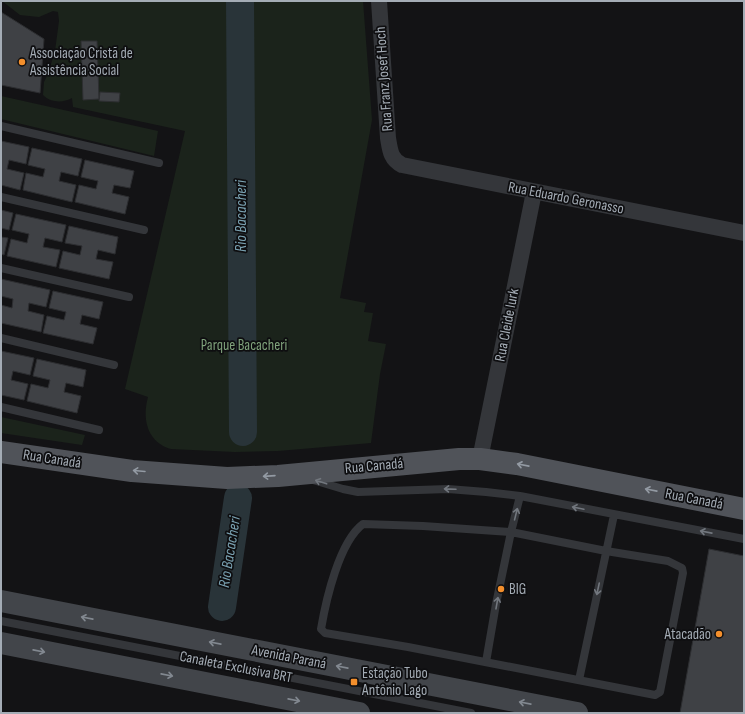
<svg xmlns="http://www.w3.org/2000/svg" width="745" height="714" font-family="'Sofia Sans Condensed',sans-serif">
<rect width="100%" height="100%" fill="#131315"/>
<path fill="#1b231b" d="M2,1H363L372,120L340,298L366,303L364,312L373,313L368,341L386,344L380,374L371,443L278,451L235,452L171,449C147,442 142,419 148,397L125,389L185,131L73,107L72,98C63,103 51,103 43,95L44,82L48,74L55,51L59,21L58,12L53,11L39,17L20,15Z
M1,96L158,131L154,156L1,119Z
M1,417L85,435L82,445L1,433Z"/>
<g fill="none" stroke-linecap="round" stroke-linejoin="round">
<path stroke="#293439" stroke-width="28" d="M240,1L243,432
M222,607L238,498"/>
</g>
<path fill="#3f4145" stroke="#2d2e31" d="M1,12L44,39L40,93L1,85Z
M81,41H97L99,99L83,100Z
M100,92L120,93L119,102L99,101Z
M1,141L29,147L26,164L9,160L7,169L24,173L20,190L1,185Z
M32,148L82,159L78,176L61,172L59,181L76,185L72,202L23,190L26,173L43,177L45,169L28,165Z
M85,160L134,171L130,188L114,185L112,193L129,197L125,214L75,202L79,185L96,189L98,181L81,177Z
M1,210L13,213L9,230L1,228Z
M16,214L66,225L62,242L45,238L43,247L60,250L56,267L7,256L11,239L27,243L29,234L12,230Z
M69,226L118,237L115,254L98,250L96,259L113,262L109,279L59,268L63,251L80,255L82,246L65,243Z
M1,237L8,238L4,255L1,254Z
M1,279L50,290L46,307L29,303L28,311L44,315L41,332L1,323V305L12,308L13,299L1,296Z
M53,291L103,302L99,319L82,315L80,324L97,328L93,344L43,333L47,316L64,320L66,312L49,308Z
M1,351L34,358L30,375L13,371L11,380L28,384L24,400L1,395Z
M37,359L86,370L83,387L66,383L64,392L81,396L77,413L27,401L31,384L48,388L50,380L33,376Z
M709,549L744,556V713H680Z"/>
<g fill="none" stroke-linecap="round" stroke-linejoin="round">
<path stroke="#34363a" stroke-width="8" d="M1,126L159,163
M1,197L144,230
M1,268L129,297
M1,338L114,365
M1,407L99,430
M313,480L343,489L358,492L448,489L486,492L520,496L744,539
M363,524L423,526L511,532L606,551L668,561L682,568L683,573L660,692L655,695L408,647L325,633L321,629C326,600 339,542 363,524Z
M1,621L471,713
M486,662L496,604L511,532L520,496
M579,680L614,515"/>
<path stroke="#34363a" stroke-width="16" d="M379,1L388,138C390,149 390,159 402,165L744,233
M480,459L534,192"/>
<path stroke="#42454a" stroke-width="22" d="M1,601L577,713
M1,643L359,713"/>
<path stroke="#505359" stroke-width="22" d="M1,452L132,471L227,478L278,476L459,459H480L517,464L744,509"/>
</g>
<defs><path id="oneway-shaft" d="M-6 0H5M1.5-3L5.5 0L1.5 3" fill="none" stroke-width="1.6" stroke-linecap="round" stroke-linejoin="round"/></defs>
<g stroke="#939aa3">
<use href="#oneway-shaft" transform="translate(523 465) rotate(-169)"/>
<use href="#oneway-shaft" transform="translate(139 471) rotate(-175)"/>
<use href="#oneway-shaft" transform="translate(269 476) rotate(176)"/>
<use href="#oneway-shaft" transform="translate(651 490) rotate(-169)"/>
</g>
<g stroke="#72777e">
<use href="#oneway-shaft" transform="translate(321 482) rotate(-162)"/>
<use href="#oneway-shaft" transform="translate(450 489) rotate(-178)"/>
<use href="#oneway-shaft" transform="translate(578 508) rotate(-168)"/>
<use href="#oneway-shaft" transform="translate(516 514) rotate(-76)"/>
<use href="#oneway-shaft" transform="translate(706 532) rotate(-169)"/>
<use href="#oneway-shaft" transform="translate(598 589) rotate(102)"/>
<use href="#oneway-shaft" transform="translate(497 603) rotate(-80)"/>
</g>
<g stroke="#828890">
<use href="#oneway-shaft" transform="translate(87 618) rotate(-169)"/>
<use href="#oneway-shaft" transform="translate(215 643) rotate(-169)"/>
<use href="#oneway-shaft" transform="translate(39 651) rotate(11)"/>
<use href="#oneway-shaft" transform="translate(342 667) rotate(-169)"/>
<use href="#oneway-shaft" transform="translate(167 675) rotate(11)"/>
<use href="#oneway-shaft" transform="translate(294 700) rotate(11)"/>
<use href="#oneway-shaft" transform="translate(525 703) rotate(-169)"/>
</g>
<g fill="#f48f2c" stroke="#0e0e10" stroke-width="1.5">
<circle cx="22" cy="62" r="4"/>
<circle cx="501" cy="589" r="4"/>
<circle cx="719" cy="634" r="4"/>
<rect x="350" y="678" width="8" height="8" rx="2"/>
</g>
<g text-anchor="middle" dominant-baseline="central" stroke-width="3.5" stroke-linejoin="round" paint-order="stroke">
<g font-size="15" fill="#a4acb5" stroke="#0e0e10" text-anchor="start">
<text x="30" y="53">Associação Cristã de<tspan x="30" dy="17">Assistência Social</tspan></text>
<text x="509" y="589">BIG</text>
<text x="711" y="634" text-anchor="end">Atacadão</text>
<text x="362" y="673">Estação Tubo<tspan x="362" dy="17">Antônio Lago</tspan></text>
</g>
<g font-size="15" fill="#a4acb5" stroke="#0e0e10">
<text transform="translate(384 79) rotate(-94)">Rua Franz Josef Hoch</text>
<text transform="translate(566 198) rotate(11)">Rua Eduardo Geronasso</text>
<text transform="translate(507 325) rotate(-79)">Rua Cleide Iurk</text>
<text transform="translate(52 459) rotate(9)">Rua Canadá</text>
<text transform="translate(374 466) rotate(-5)">Rua Canadá</text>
<text transform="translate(694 499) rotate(11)">Rua Canadá</text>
<text transform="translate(289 657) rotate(11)">Avenida Paraná</text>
<text transform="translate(236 667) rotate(11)">Canaleta Exclusiva BRT</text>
</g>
<g font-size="15" fill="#7fa17b" stroke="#0e0e10">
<text x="244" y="345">Parque Bacacheri</text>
</g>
<g font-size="16" font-style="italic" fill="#7aa1b1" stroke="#0e0e10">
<text transform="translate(241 216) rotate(-90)">Rio Bacacheri</text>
<text transform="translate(230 552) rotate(-81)">Rio Bacacheri</text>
</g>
</g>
<rect width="745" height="714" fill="none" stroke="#a4acb5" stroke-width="4"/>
</svg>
